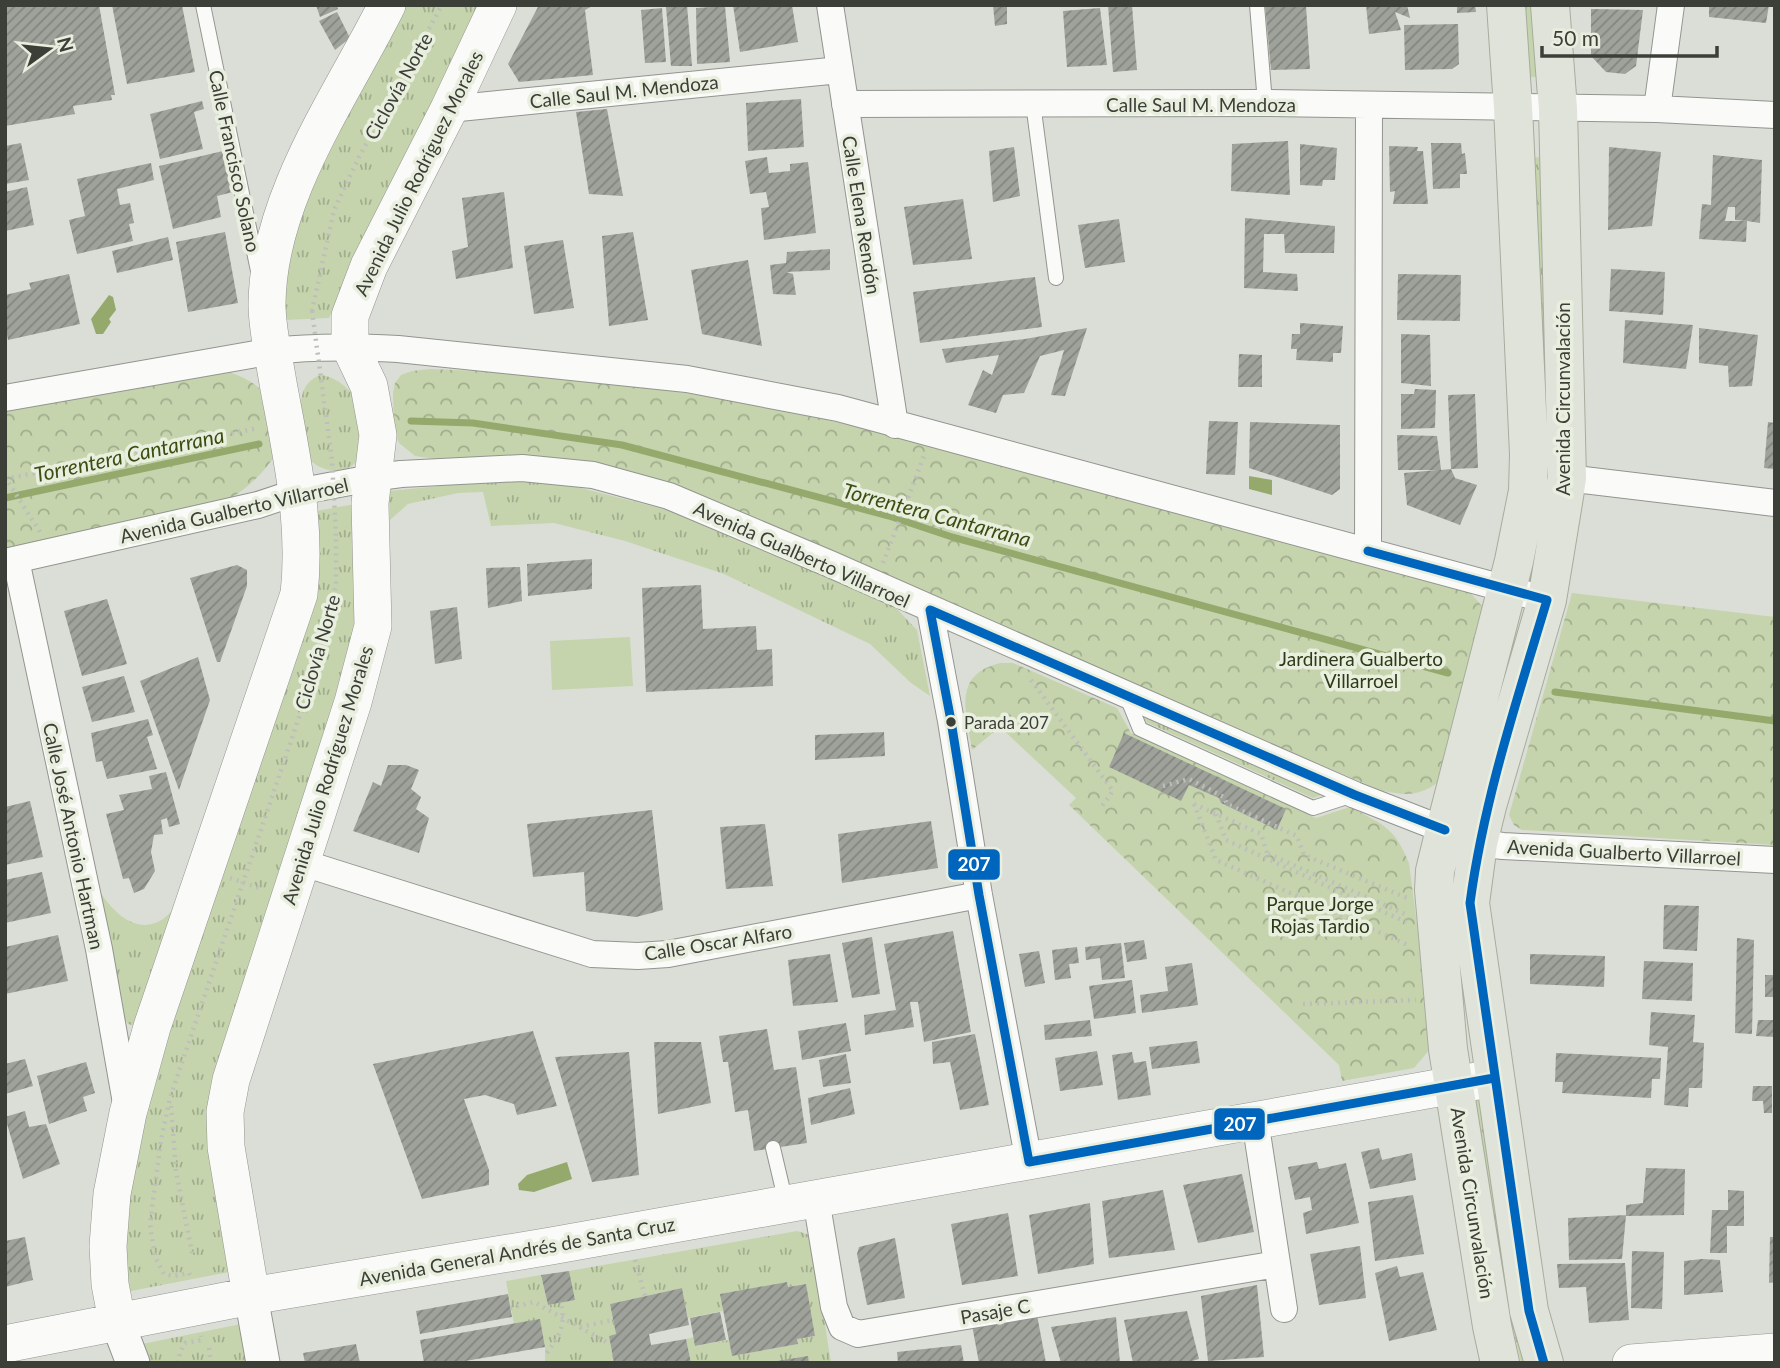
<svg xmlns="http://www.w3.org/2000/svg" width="1780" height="1368" font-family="Lato,sans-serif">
<defs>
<pattern id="grass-tufts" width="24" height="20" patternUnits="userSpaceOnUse" patternTransform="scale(1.75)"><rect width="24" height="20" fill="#c5d4ac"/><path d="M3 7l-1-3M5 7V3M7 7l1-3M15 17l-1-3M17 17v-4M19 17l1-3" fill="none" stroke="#a1ad8d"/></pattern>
<pattern id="park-crowns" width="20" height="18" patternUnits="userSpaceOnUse" patternTransform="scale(1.75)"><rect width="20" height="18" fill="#c5d4ac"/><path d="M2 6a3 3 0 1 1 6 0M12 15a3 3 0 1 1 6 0" fill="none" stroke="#a1ad8d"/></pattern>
<pattern id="building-hatch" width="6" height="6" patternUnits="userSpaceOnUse" patternTransform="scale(1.75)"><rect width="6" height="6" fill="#9fa29b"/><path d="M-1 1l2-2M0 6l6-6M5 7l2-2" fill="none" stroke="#83857f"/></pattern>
</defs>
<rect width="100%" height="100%" fill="#dbded6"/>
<path fill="url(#grass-tufts)" d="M400,5H484L329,318L285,320L283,255L298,208Z
M1519,5H1534L1539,77H1524Z
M1540,157L1553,473L1536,582L1527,580L1528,158Z
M321,375C341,378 357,395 363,415C364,422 362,431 362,438C361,444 362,454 358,459C347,477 322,472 310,460C305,435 287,386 321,375Z
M510,479L577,487L671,511L764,549L895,607L917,630L930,696L911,683L870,644L724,574L625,541L554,523L491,526L483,492L458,493L408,504L390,520L389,491Z
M361,503L357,634L216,1088L229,1272L126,1292L121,1265L140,1114L316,511Z
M1142,713L1325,794L1313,798L1146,722Z
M99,890C111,910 136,937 163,919C169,915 174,908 180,903L135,1026L128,1024L123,1016Z
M1484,1095L1530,1363H1521L1510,1315L1475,1097Z
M797,1231L810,1235L813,1247L831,1363H691L686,1339L694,1337L696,1346L729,1340L732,1356L798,1344L797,1339L815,1336L805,1284L788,1287L787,1282L721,1294L723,1311L688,1318L682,1288L610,1304L616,1334L609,1336L614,1363H545V1347L540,1320L514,1324L506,1281L541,1275L548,1305L574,1300L569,1271Z
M241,1324L248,1363H148L142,1344Z"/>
<path fill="url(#park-crowns)" d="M430,369L499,372L607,381L757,404L902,437L1467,589L1482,606L1486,618L1439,782C1417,797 1407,795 1382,791L694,494L498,457L435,459L415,456L399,443L394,430L393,393L395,383L401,375L412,371Z
M225,371C279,387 269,410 274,457C260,477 246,489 225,502L5,550V412Z
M1572,593L1775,617V845L1522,830L1514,825L1509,815Z
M1000,663H1013L1117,708L1131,733L1316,818L1350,807C1383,825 1394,826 1409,863L1431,1033L1430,1049L1414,1068L1342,1081L1339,1065L1069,805L1076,798L1000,727L972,750C966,712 952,675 1000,663Z"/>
<path fill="#c5d4ac" d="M630,637L633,686L552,690L550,641Z"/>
<path fill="#95a96d" d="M109,295L113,297L116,310L109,319L111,322L103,334H96L91,319Z
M1249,476L1272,480V495L1249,489Z
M567,1162L572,1179L534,1192L519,1190L518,1184L527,1175Z"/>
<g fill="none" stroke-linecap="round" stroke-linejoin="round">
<path stroke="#95a96d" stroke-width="7" d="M411,421L473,423L622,445L889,516L952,537L1448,673
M5,498L259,444
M1555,692L1775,721"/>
</g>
<path fill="url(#building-hatch)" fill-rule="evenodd" d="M5,5H99L115,95H111L112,100L73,106L75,114L5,126Z
M112,5H182L195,72L127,84Z
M316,5H337L338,9L320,17Z
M539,5H594L585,10L593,75L519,82L508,64Z
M687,5L692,66H671L666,7Z
M733,5H792L798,42L740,52Z
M993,5H1007V24L995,26Z
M1108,5H1132L1137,70L1113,72Z
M1265,5H1306L1310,69L1271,70Z
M1366,5H1407L1410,18L1395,12L1401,30L1369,34Z
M1457,5H1475L1476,12L1457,13Z
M1709,5H1769L1766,23L1709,17Z
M725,6L730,62L697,64L696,8Z
M662,8L666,62L645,63L641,10Z
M1100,8L1107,65L1067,67L1063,11Z
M1591,9L1643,10L1636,66L1625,74L1606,72L1591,56Z
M337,12L350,38L335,50L319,21Z
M1458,24L1459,64L1452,69L1405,70L1404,25Z
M801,99L804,147L748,151L746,103Z
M202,101L204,109L194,112L203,149L160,159L150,114Z
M607,109L623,196L589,194L576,112Z
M1288,141L1290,195L1231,191L1232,144Z
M21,143L29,180L5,184V146Z
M1431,143H1461L1462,154L1465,153L1467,174H1460V188L1433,189Z
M1300,144L1337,148L1335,180H1323L1322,186L1300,185Z
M1389,146L1418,147L1417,151H1423L1428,204H1393L1395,191L1390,192Z
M1014,147L1020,196L993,202L989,151Z
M1609,147L1661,152L1652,226L1608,230Z
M223,151L233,192L217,196L221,217L173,229L159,166Z
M1713,155L1762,160L1760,223L1747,221L1746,242L1699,239L1702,204L1711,205ZM1728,207H1735V220L1747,221H1725Z
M767,157L769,173L790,171V164L808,162L816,233L764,240L761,208L769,207L766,192L750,194L745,161Z
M151,163L154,180L117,189L120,205L130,203L134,223L129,224L133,241L77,254L69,220L85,216L77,179Z
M27,187L34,225L5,231V192Z
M504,192L513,268L456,279L452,251L468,247L462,198Z
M963,199L972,259L913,265L904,207Z
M1245,218L1335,226L1334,253H1285L1284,234H1264L1263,272L1297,274L1298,291L1244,288Z
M1119,219L1125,262L1085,268L1078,225Z
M225,232L238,303L188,312L176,242Z
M633,232L648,320L609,326L602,236Z
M168,237L173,260L117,273L112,251Z
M563,240L574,308L534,314L524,246Z
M830,249V270L786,272L793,274L796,295L773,294L770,265L786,263L787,252Z
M748,260L762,346L702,334L691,270Z
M1611,269L1665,272L1663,315L1609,311Z
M69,274L80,324L8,340L5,325V295L31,289L29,283Z
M1398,274L1461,275L1460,321L1397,320Z
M1035,277L1042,327L920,343L913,292Z
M1625,320L1693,325L1686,369L1623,363Z
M1300,323L1343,326L1341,353H1333V362L1296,360L1297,349H1291L1292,334H1300Z
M1087,328L1065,396L1051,395L1064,350L1040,356L1024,393L1003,395L996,413L968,405L983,370L992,375L999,355L946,363L942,349L1025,339Z
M1699,328L1758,335L1752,386L1729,387L1728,366L1699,363Z
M1401,334L1430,335L1431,386L1401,383Z
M1239,354L1262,355V387H1238Z
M1415,389L1436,390L1435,428L1401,429V394H1414Z
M1475,394L1478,468L1451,469L1448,395Z
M1209,421L1238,422L1235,475L1206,474Z
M1250,422L1340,425V489L1332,495L1249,468Z
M1768,422L1775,423V469L1764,468Z
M1397,435L1437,436L1441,470L1451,469L1455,478L1477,485L1460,525L1407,505L1404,473L1437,470H1398Z
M592,559V589L528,596L527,564Z
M237,565L247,570V586L220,662H217L190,578Z
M520,567L522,601L488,608L486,568Z
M701,585L703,629L756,626L757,650L772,649L773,686L646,692L642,588Z
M107,599L127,664L82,676L64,611Z
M457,607L462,659L435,664L430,611Z
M198,657L210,700L179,790L140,681Z
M124,676L135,712L92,722L82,687Z
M148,719L153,735L147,737L157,769L107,779L102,761L96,762L91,733Z
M884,732L885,756L815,760V735Z
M1124,733L1286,809L1277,830L1221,803L1219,798L1189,785L1181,801L1109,767Z
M388,765H406L419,770L411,789L421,797L416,809L429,818L419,853L353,831L373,782L381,786Z
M166,772L180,824L169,827L167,818L161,820L163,834L154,835L151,852L155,871L144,889L134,893L129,878L123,879L106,814L124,810L119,795L152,789L149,776Z
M30,801L43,857L5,865V807Z
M652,810L663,910L636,917L586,911L584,872L533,877L527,824Z
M931,821L938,868L842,883L838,834Z
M765,824L773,886L726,889L720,827Z
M42,872L51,913L5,923V880Z
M1664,905L1699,906L1697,951L1663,949Z
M953,931L971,1032L924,1042L918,1002H910L914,1027L865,1035L864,1015L896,1010L884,944Z
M58,935L68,981L5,994V947Z
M872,937L880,994L852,998L842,943Z
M1737,938L1754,940L1752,1034L1735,1033Z
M1144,940L1147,959L1127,962L1124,943Z
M1121,943L1125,978L1102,980L1100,958L1086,960L1085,947Z
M1077,947L1079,963L1069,964L1071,978L1055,980L1052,950Z
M1039,951L1045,983L1025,987L1019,954Z
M830,954L838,1002L793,1006L788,960Z
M1530,954L1605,956L1604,987L1530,984Z
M1644,961L1693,963L1692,1001L1642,999Z
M1192,963L1198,1005L1142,1013L1140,995L1168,991L1165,967Z
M1765,975H1775V997H1765Z
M1132,980L1136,1013L1094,1019L1089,986Z
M1651,1012L1695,1015L1693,1042L1704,1043L1702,1088H1689L1688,1107L1664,1105L1668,1047L1649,1045Z
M1090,1020L1092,1036L1045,1040L1044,1025Z
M1758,1020H1775V1037L1756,1036Z
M846,1023L851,1051L802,1060L798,1031Z
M767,1029L774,1070L796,1067L807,1143L754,1151L748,1110L735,1112L728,1062H723L719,1036Z
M533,1031L557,1106L517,1115L514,1104L485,1095L464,1099L489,1170V1185L422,1199L373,1064Z
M975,1034L989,1105L960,1110L950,1062L933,1064L932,1042Z
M1197,1041L1200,1063L1152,1069L1149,1047Z
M654,1042H701L711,1103L658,1114Z
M1097,1051L1103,1085L1060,1091L1055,1058Z
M629,1052L639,1175L592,1182L555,1057Z
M1132,1052L1134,1063L1146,1061L1151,1095L1118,1100L1112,1055Z
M1556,1053L1661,1058L1660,1079H1652L1651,1098L1562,1093L1563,1082H1555Z
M846,1054L851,1083L823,1087L819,1060Z
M25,1059L33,1086L5,1094V1064Z
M86,1062L95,1093L83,1097L87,1111L49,1124L37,1076Z
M1753,1086H1772V1113H1764L1763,1101H1752Z
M850,1088L855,1114L811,1125L808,1098Z
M25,1111L29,1127L46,1124L60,1164L23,1179L5,1117Z
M1379,1148L1382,1160L1412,1153L1416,1180L1370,1189L1361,1152Z
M1317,1162L1319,1169L1346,1163L1359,1223L1306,1234L1303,1213L1312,1210L1310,1197L1295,1200L1288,1167Z
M1646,1168L1685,1169L1684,1215L1626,1216V1205L1643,1203Z
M1242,1174L1254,1232L1198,1243L1183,1185Z
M1163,1190L1175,1250L1109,1258L1102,1201Z
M1728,1190L1744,1191V1226H1727V1253H1710L1712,1210H1728Z
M1413,1195L1424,1254L1375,1261L1368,1202Z
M1090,1203L1094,1264L1038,1274L1029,1215Z
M1008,1213L1018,1276L962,1285L951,1224Z
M1626,1215L1622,1259L1569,1260L1568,1218Z
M25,1237L33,1280L5,1287V1241Z
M1770,1237H1775V1282L1769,1283Z
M895,1238L905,1298L867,1305L857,1254L859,1247Z
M1360,1246L1366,1298L1319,1305L1310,1254Z
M1632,1251L1664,1252L1662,1309L1631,1308Z
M1702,1259L1720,1260L1723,1292L1684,1295V1261Z
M1625,1263L1629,1320L1589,1323L1586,1287L1559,1288L1557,1264Z
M1397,1266L1400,1277L1423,1272L1437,1330L1389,1341L1375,1273Z
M569,1271L575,1300L548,1305L541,1275Z
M787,1282L788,1287L806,1284L815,1336L797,1339L798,1344L732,1356L720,1294Z
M1257,1285L1264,1357L1208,1361L1201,1296Z
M682,1288L689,1325L649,1334L651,1345L686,1339L691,1363H614L609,1336L616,1334L610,1304Z
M508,1294L512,1317L420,1334L416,1311Z
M1187,1311L1199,1359L1185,1363H1133L1124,1320Z
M720,1312L726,1340L695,1346L690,1318Z
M1037,1315L1046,1363H979L972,1325Z
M1116,1317L1120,1363H1061L1051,1327Z
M540,1319L545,1347L454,1363H424L420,1340Z
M356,1344L360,1363H305L303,1353Z
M961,1345L964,1363H898L897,1352Z
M808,1356L809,1363H778L777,1361Z"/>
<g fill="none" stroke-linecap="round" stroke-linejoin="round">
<defs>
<path id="service" d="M203,5L258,271
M1257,5L1265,103
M1033,103L1056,278
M1127,697L1140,729L1313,808L1353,795
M773,1148L786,1203"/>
<path id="minor" d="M830,5L895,425
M845,104L1265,103L1657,109L1775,115
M449,109L840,70
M1657,109L1671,5
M5,398L273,351C315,346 356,347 398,349L687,379L838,408L1547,600
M1567,478L1775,503
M1368,551L1369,105
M16,560L99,949L126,1103
M5,562L258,505L297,492L371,478L401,474L522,468L593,475L669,496L830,564L1355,795L1478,843L1503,846L1775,860
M930,610L951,721L979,895L1029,1162
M300,862L592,954L638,956L668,954L979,895
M1255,1120L1284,1309
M816,1199L834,1307L842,1327L858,1334L1277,1264"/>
<path id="tertiary" d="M251,1296L263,1363
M117,1321L133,1363"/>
<path id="secondary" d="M251,1296L226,1147L225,1112L231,1080L353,702L373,626L370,503L378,435L369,386L350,346V316L369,266L449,109L498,5
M117,1321L110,1284L108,1246L112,1194L128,1113L152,1027L299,594C307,522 291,453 278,383C274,357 267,330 267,304C268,197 341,97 387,5
M5,1344L251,1296L551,1246L1494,1078
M1631,1363L1775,1352"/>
<path id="trunk" d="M1500,1363L1492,1326L1448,1049L1434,890L1435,871L1445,830L1514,561L1528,491L1529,454L1513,107L1506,5
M1544,1363L1529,1311L1470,903L1478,843L1487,806L1547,600L1567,478L1558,109L1550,5"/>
</defs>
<use href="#service" stroke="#92958f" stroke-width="16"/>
<use href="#minor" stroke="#92958f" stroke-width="28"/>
<use href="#tertiary" stroke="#92958f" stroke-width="35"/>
<use href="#secondary" stroke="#92958f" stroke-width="38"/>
<use href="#trunk" stroke="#a7ac9d" stroke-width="40"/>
<path stroke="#bebebc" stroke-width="4.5" stroke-dasharray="2 5" stroke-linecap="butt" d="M312,311L334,210L359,157L442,5
M5,477L40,532
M5,479L258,428
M883,563L924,456
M1031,680L1113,791L1102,806
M1163,786L1189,779L1224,797L1227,804L1297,836L1304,855L1407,898
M1194,804L1216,860L1408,945
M1194,804L1261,834L1268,856
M1216,814L1226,840L1406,922
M1268,854L1405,914
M230,878L262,889
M1303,1004L1416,1000
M171,1106L176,1171L193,1258
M635,1260L645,1296
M190,1275L189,1273L173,1276L164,1274L155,1257L150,1224L161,1140L170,1098L315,670L336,585V536
M510,1308L534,1302L610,1344
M580,1327L613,1320
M209,1348L211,1363
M547,1353C560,1333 566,1327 561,1302
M178,1363L180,1353L185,1343L202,1340L201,1336"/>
<use href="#service" stroke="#fafaf9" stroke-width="14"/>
<use href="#minor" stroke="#fafaf9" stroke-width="26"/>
<use href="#tertiary" stroke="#fafaf9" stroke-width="33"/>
<use href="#secondary" stroke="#fafaf9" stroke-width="37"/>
<use href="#trunk" stroke="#e0e3da" stroke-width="38"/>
<path stroke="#bebebc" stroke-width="4.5" stroke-dasharray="2 5" stroke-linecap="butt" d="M312,311L332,460L336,536"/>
<defs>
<path id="bus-1" d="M1368,551L1547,600
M930,610L951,721L979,895L1029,1162L1494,1078
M930,610L1355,795L1445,830
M1544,1363L1529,1311L1470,903C1484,799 1517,700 1547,600"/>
</defs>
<use href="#bus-1" stroke="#e9efdf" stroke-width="14"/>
<use href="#bus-1" stroke="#0065bd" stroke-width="9"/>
</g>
<circle fill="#3c3e38" stroke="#e9efdf" stroke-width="2.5" cx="951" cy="722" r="6"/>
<g text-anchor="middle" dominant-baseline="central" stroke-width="7" stroke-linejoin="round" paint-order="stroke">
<g font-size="17" fill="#3c3e38" stroke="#e9efdf" text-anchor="start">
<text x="964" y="722">Parada 207</text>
</g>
<g font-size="19" fill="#3c3e38" stroke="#e9efdf">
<text transform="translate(398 86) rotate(-61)">Ciclovía Norte</text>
<text transform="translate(624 91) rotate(-6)">Calle Saul M. Mendoza</text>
<text x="1201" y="104">Calle Saul M. Mendoza</text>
<text transform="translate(235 161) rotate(78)">Calle Francisco Solano</text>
<text transform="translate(418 173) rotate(-64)">Avenida Julio Rodríguez Morales</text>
<text transform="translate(862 215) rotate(81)">Calle Elena Rendón</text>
<text transform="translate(1562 399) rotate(-90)">Avenida Circunvalación</text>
<text transform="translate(234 510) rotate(-13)">Avenida Gualberto Villarroel</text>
<text transform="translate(802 554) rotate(24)">Avenida Gualberto Villarroel</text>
<text transform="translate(317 652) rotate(-74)">Ciclovía Norte</text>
<text transform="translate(327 775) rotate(-73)">Avenida Julio Rodríguez Morales</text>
<text transform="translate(74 836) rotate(78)">Calle José Antonio Hartman</text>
<text transform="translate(1624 852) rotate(3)">Avenida Gualberto Villarroel</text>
<text transform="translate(718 942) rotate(-9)">Calle Oscar Alfaro</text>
<text transform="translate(1473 1203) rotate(81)">Avenida Circunvalación</text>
<text transform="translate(517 1251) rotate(-10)">Avenida General Andrés de Santa Cruz</text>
<text transform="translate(995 1311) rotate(-10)">Pasaje C</text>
</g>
<g font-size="19" fill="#2e3a17" stroke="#e9efdf">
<text x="1361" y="658">Jardinera Gualberto<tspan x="1361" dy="22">Villarroel</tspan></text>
<text x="1320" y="903">Parque Jorge<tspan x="1320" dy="22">Rojas Tardio</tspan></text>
</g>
<g font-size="21" font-style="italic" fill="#3b4d10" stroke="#e9efdf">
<text transform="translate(129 454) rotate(-12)">Torrentera Cantarrana</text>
<text transform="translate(937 514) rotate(15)">Torrentera Cantarrana</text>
</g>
</g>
<g stroke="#e9efdf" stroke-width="2.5">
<rect x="947" y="848" width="54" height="33" rx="7" fill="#0065bd"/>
<rect x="1213" y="1107" width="53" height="34" rx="7" fill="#0065bd"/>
</g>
<g font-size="19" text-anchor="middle" font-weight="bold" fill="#fff">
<text x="974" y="871">207</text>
<text x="1240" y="1131">207</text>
</g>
<rect width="1780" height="1368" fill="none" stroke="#3c3e38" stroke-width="14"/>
<g transform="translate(49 49) rotate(75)" stroke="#e9efdf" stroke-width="5" paint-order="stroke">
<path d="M0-5L12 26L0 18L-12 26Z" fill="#3c3e38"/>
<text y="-10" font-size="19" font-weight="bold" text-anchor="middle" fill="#3c3e38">N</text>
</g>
<path d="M1542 46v10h175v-10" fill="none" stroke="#3c3e38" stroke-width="3.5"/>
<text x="1552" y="46" font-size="21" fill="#3c3e38" stroke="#e9efdf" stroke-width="5" paint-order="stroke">50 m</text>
</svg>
